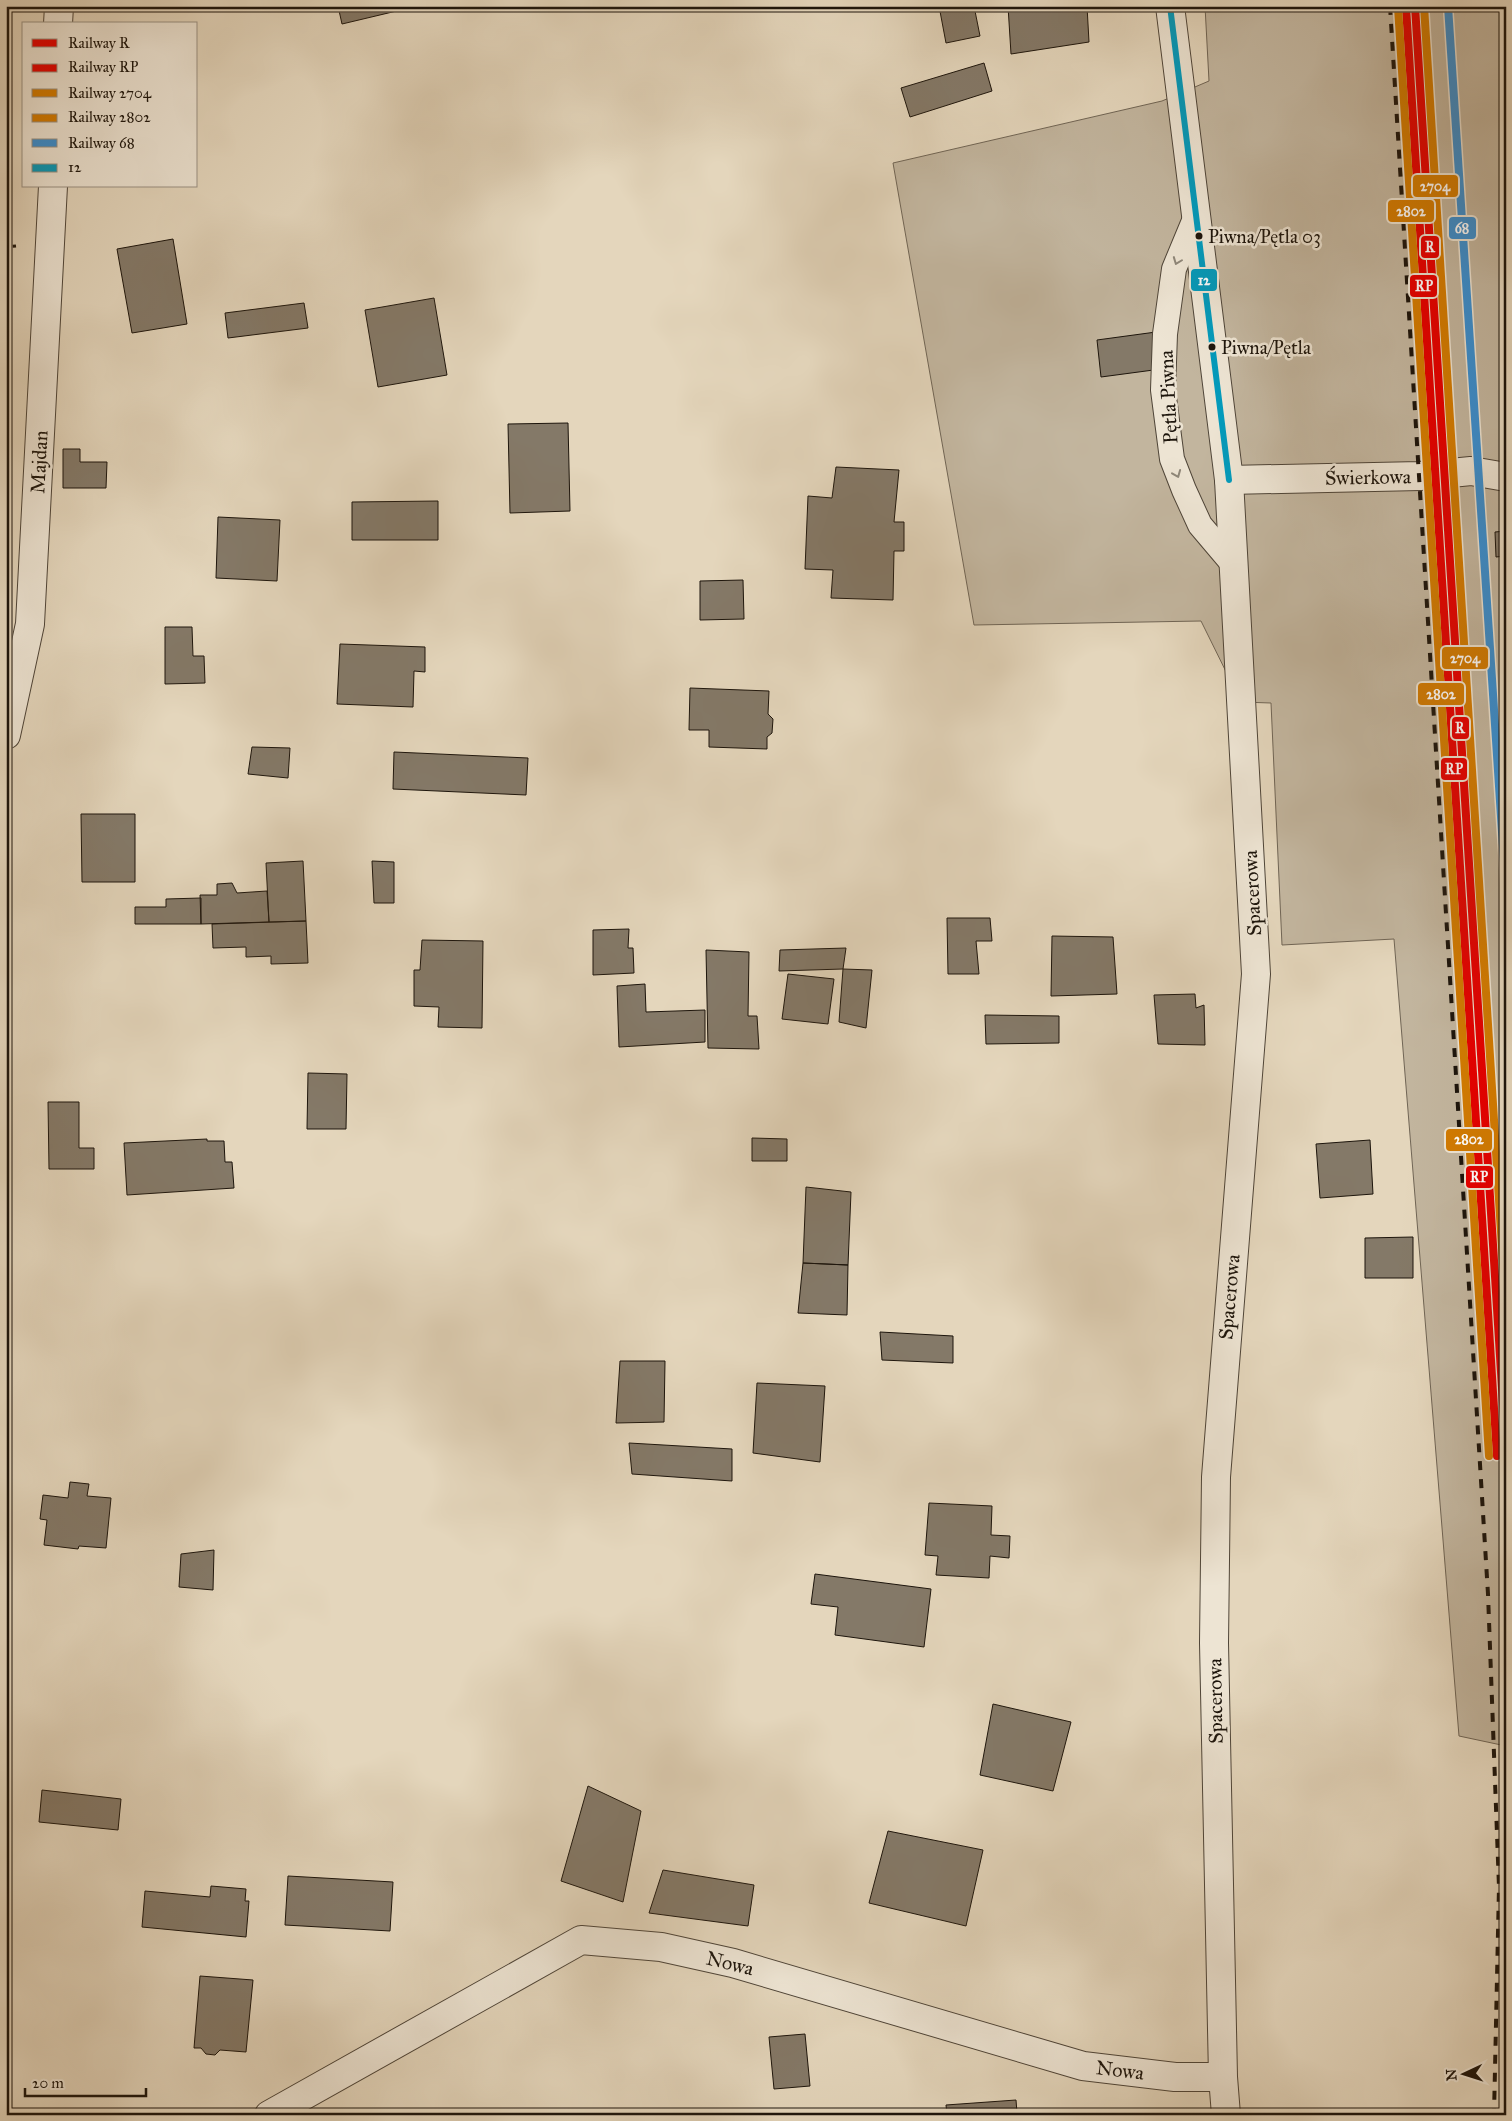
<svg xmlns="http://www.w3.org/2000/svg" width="1512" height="2121" font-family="'IM FELL Great Primer',serif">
<rect width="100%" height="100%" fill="#e4d6bc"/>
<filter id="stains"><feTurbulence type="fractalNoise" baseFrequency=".004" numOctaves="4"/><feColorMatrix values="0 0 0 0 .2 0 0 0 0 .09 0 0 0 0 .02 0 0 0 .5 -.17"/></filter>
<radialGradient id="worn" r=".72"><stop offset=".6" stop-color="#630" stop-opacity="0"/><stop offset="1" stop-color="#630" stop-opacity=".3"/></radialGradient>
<path fill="#c2b59e" stroke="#706555" d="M1205,6H1506V1746L1459,1736L1394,939L1282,945L1271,703L1241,702L1201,621L974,625L893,163L1162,101L1209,81Z"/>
<path fill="#847968" stroke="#1d150c" d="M338,6H404L405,9L342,24Z
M939,6H974L980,36L946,43Z
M1008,6H1087L1089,42L1011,54Z
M984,63L992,91L910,117L901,88Z
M173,239L187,324L132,333L117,249Z
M434,298L447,375L378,387L365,310Z
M304,303L308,328L228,338L225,313Z
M1156,332L1161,369L1101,377L1097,340Z
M568,423L570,511L510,513L508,424Z
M63,449H80V462H107L106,488H63Z
M836,467L899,470L894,522H904V551H894L893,600L831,598L833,570L805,569L808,496L832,498Z
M438,501V540H352V502Z
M218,517L280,520L277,581L216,578Z
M1506,531V556L1496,557L1495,532Z
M743,580L744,619L700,620V581Z
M165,627H192L193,656H204L205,683L165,684Z
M340,644L425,647V672L414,671L413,707L337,704Z
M690,688L769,691L768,714L773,719L772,733L767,737V749L709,747V730H689Z
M252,747L290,748L288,778L248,774Z
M394,752L528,758L526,795L393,789Z
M81,814H135V882H82Z
M303,861L306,921L269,922L266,863Z
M372,861L394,862V903H374Z
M232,883L237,893L267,891L269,922L201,924L200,895H217V884Z
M201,898V924H135V907H166V899Z
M947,918H990L992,941H976L979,974H948Z
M306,921L308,963L271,964V956L246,957V947L213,948L212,924Z
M629,929L628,948H633L634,973L593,975V930Z
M1052,936L1113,937L1117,994L1051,996Z
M422,940L483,941L482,1028L438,1027L439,1007L414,1006V970H420Z
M846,948L843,969L779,971L780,950Z
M706,950L749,952L748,1016H757L759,1049L708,1048Z
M843,969L872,970L866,1028L839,1022Z
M788,974L834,979L828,1024L782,1019Z
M645,984L646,1012L705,1010V1042L619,1047L617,986Z
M1195,994L1196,1008L1204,1005L1205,1045L1158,1044L1154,995Z
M985,1015L1059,1016V1043L986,1044Z
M308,1073L347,1074L346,1129H307Z
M48,1102H79V1148H94V1169H49Z
M752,1138L787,1139V1161H752Z
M207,1139V1141H224L225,1162H232L234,1188L127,1195L124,1143Z
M1370,1140L1373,1194L1320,1198L1316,1144Z
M806,1187L851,1192L848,1265L803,1263Z
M1413,1237V1278H1365V1238Z
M803,1263L848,1265L847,1315L798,1313Z
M880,1332L953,1336V1363L882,1360Z
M620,1361H665L664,1422L616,1423Z
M757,1383L825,1386L820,1462L753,1453Z
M629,1443L732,1449V1481L632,1474Z
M70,1482L89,1484L87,1496L111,1498L106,1548L79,1546L78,1549L44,1545L47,1520L40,1519L43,1495L68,1498Z
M929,1503L992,1506L991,1535L1010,1536L1009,1558L990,1556L989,1578L936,1575L938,1556L925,1555Z
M214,1550L213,1590L179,1587L181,1554Z
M815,1574L931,1589L924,1647L835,1635L838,1607L811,1604Z
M993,1704L1071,1722L1053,1791L980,1775Z
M588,1786L641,1811L623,1902L561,1881Z
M42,1790L121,1799L118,1830L39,1822Z
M888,1831L983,1850L966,1926L869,1903Z
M663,1870L754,1885L748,1926L649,1913Z
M288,1876L393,1882L390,1931L285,1925Z
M211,1886L246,1889L245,1901H249L246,1937L142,1927L145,1891L210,1897Z
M200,1976L253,1980L246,2052L220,2050L215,2055L206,2054L201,2048H194Z
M805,2034L810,2086L774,2089L769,2037Z
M1016,2100L1017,2113L1052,2111V2115H947L946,2105Z"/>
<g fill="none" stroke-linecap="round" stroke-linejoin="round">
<defs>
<path id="service" d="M1196,216L1174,269L1165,334L1163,390L1172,459L1184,490L1200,525L1233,564"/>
<path id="minor" d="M58,24L59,6
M6,735L30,624L53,186
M269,2115L581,1940L661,1947L733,1963L1083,2066L1175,2077H1223
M1226,2115L1223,2077L1214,1643L1216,1477L1256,974L1229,480"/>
<path id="tertiary" d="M1170,6L1229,480L1420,476L1471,471L1506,477"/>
</defs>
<use href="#service" stroke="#4f4538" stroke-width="26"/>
<use href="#minor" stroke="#4f4538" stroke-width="30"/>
<use href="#tertiary" stroke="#4f4538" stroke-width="30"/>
<path stroke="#1d150c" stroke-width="3" stroke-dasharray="4 2.5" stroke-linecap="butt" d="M6,247L16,246"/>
<use href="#service" stroke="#ede4d3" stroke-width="24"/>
<use href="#minor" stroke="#ede4d3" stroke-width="28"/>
<use href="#tertiary" stroke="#ede4d3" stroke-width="28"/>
<path stroke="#1d150c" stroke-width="4" stroke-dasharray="9 9" stroke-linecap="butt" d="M1390,6L1488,1594L1499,1887L1494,2115"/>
<defs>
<path id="bus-1" d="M1170,6L1229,480"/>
</defs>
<use href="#bus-1" stroke="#ede4d3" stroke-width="10"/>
<use href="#bus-1" stroke="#039abb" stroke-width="6"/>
<defs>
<path id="rail-1" d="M1415,6L1506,1451"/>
<path id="rail-2" d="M1406,7L1497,1456"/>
<path id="rail-3" d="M1424,6L1506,1311"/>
<path id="rail-4" d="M1398,7L1489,1456"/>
<path id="rail-5" d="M1448,6L1506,893"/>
</defs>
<use href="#rail-1" stroke="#ede4d3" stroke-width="11"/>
<use href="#rail-2" stroke="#ede4d3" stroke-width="11"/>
<use href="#rail-3" stroke="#ede4d3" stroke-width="11"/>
<use href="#rail-4" stroke="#ede4d3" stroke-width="11"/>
<use href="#rail-5" stroke="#ede4d3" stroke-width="11"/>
<use href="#rail-1" stroke="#e50000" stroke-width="8"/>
<use href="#rail-2" stroke="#e50000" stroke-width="8"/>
<use href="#rail-3" stroke="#d27b02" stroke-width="8"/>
<use href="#rail-4" stroke="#d27b02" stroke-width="8"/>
<use href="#rail-5" stroke="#398fd1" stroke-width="8"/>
</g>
<defs><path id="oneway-chevron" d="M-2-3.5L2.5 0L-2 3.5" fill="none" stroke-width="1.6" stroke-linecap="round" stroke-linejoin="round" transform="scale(1.25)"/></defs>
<g stroke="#8f8779">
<use href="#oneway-chevron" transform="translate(1177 261) rotate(111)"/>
<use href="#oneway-chevron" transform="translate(1177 474) rotate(68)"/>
</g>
<g fill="#1d150c" stroke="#ede4d3" stroke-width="2">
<circle cx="1199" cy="236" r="4.5"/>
<circle cx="1212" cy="347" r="4.5"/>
</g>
<g text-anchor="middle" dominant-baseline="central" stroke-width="5" stroke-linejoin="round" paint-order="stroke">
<g font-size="19" fill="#1d150c" stroke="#ede4d3" text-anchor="start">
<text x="1208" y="236">Piwna/Pętla 03</text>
<text x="1221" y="347">Piwna/Pętla</text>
</g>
<g font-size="20" fill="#1d150c" stroke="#ede4d3">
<text transform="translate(1168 397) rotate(-93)">Pętla Piwna</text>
<text transform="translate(39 462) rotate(-87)">Majdan</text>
<text transform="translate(1368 477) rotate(-1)">Świerkowa</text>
<text transform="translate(1252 893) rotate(-93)">Spacerowa</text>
<text transform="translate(1229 1297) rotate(-85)">Spacerowa</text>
<text transform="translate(1215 1701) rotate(-91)">Spacerowa</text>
<text transform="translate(730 1963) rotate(14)">Nowa</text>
<text transform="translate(1120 2070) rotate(7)">Nowa</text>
</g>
</g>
<g stroke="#ede4d3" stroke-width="2">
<rect x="1412" y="174" width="47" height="24" rx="5" fill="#d27b02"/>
<rect x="1387" y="199" width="48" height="24" rx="5" fill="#d27b02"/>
<rect x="1448" y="216" width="29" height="24" rx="5" fill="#398fd1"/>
<rect x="1420" y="235" width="20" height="24" rx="5" fill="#e50000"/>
<rect x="1190" y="268" width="28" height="24" rx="5" fill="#039abb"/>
<rect x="1409" y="274" width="29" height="24" rx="5" fill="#e50000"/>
<rect x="1441" y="646" width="48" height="24" rx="5" fill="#d27b02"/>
<rect x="1417" y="682" width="48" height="24" rx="5" fill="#d27b02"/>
<rect x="1451" y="716" width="19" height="24" rx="5" fill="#e50000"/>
<rect x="1440" y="757" width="28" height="24" rx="5" fill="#e50000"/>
<rect x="1445" y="1128" width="48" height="24" rx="5" fill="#d27b02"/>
<rect x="1465" y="1165" width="29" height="24" rx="5" fill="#e50000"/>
</g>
<g font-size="14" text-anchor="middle" font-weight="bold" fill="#fff">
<text x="1435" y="191">2704</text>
<text x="1411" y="216">2802</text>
<text x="1462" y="233">68</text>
<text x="1430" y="252">R</text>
<text x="1204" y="285">12</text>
<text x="1424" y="291">RP</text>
<text x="1465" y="663">2704</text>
<text x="1441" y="699">2802</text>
<text x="1460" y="733">R</text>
<text x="1454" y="774">RP</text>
<text x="1469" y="1144">2802</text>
<text x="1479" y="1182">RP</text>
</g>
<rect width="1512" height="2121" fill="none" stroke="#e4d6bc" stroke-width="25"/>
<rect x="8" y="8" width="1497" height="2106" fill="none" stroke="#1d150c" stroke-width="2.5"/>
<rect x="12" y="12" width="1487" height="2096" fill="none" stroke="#1d150c"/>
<rect x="22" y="22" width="175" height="165" fill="#ede4d3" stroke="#9a9183"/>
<rect x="32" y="39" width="25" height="8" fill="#e50000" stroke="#9a9183"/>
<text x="68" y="48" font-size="15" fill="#1d150c">Railway R</text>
<rect x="32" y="64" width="25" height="8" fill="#e50000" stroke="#9a9183"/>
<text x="68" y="72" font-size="15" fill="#1d150c">Railway RP</text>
<rect x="32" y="89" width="25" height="8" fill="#d27b02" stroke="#9a9183"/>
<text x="68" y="98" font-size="15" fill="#1d150c">Railway 2704</text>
<rect x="32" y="114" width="25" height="8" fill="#d27b02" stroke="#9a9183"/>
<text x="68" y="122" font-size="15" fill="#1d150c">Railway 2802</text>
<rect x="32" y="139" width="25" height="8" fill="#398fd1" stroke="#9a9183"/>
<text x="68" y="148" font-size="15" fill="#1d150c">Railway 68</text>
<rect x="32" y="164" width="25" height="8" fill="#039abb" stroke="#9a9183"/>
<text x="68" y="172" font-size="15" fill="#1d150c">12</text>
<g transform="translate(1464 2074) rotate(266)" stroke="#ede4d3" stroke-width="4" paint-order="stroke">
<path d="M0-4L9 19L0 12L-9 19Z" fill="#1d150c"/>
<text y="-8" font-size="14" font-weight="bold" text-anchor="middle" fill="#1d150c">N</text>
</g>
<path d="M25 2088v8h121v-8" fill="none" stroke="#1d150c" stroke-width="2.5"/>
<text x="32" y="2088" font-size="15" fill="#1d150c" stroke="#ede4d3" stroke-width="4" paint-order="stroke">20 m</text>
<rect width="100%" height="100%" filter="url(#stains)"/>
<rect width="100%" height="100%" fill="url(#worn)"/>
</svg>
